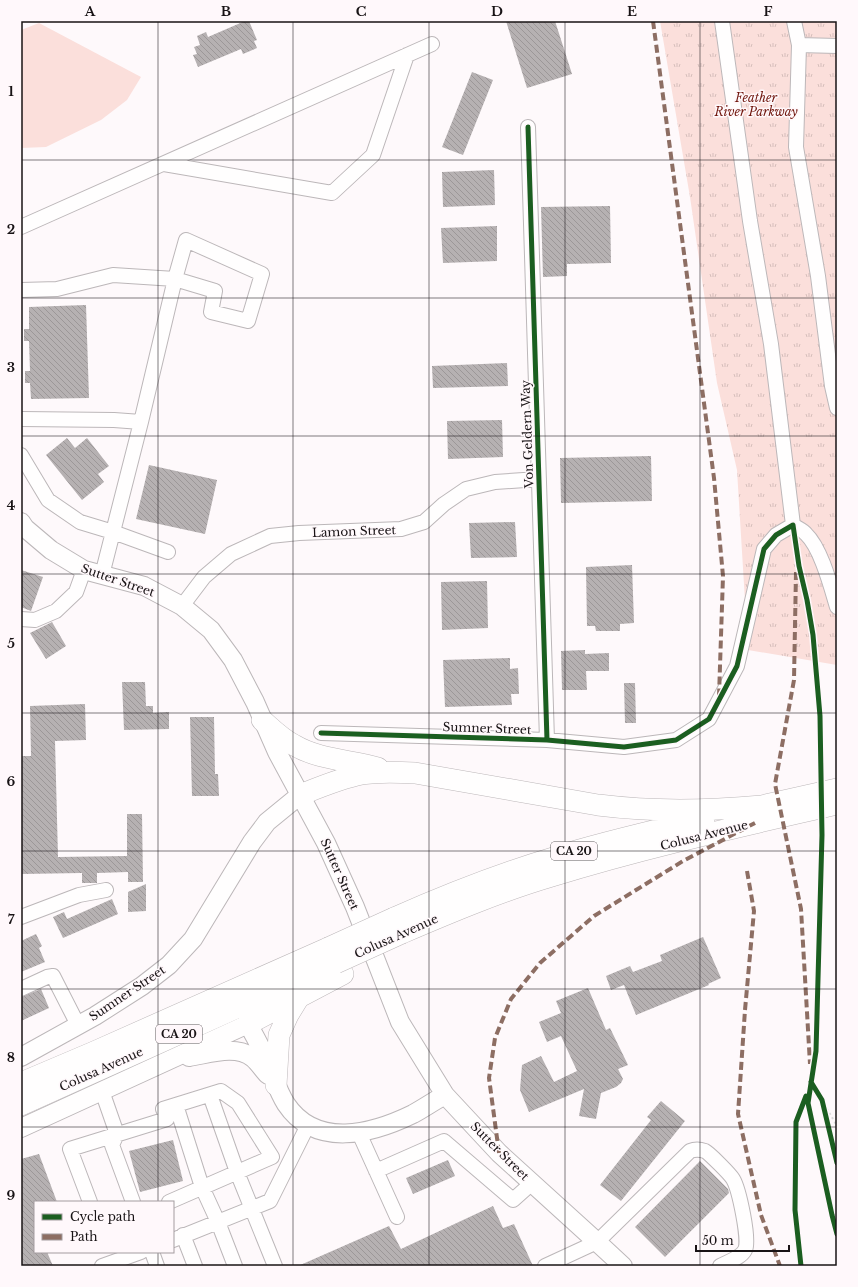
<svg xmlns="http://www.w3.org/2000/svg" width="858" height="1287" font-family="'Libre Baskerville',serif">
<defs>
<pattern id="park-tufts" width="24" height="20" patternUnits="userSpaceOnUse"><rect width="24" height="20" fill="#fbdfdb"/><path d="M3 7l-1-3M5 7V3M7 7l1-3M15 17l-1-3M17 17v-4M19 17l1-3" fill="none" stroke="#d6bebb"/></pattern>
<pattern id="building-back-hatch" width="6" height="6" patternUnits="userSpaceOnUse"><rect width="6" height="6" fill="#b6b1b2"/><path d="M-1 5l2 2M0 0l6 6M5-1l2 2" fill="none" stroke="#9c9798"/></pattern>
</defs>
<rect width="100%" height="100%" fill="#fef9fb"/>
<path fill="#fbdfdb" d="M39,23L141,77L127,100L101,120L46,147L21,148V30Z"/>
<path fill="url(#park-tufts)" d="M660,21H837V665L748,650L737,470L717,383L690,197Z"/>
<path fill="url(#building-back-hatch)" d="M245,21H249L257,40L254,41L257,48L243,54L241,49L198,67L193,55L197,54L194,47L200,45L197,36L206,32L208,37Z
M506,21H555L572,74L527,88Z
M472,72L493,80L463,155L442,147Z
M494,170L495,205L443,207L442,172Z
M610,206L611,263L567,264V276L543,277L541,207Z
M497,226V261L443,263L441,228Z
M86,305L89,398L31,399L30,383H25V371H30L29,341H24V329H29V307Z
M507,363L508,386L433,388L432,366Z
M502,420L503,457L448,459L447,421Z
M67,438L75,448L87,438L109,466L98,474L104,482L82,500L46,455Z
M651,456L652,501L561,503L560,458Z
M149,465L217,480L205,534L136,519Z
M515,522L517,557L471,558L469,523Z
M632,565L634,623L620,624V631H596L595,626H587L586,567Z
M21,570L43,577L31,611L21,607Z
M487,581L488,628L442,630L441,582Z
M52,622L66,646L46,659L30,633Z
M585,650V654L609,653V671H586L587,690H562L561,651Z
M510,658V669L518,668L519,694H511L512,705L445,707L443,660Z
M122,682H145L146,706H153V713L169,712V729L124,730Z
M624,683H635L636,723H625Z
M85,704L86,740L55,741L58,857L127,856V814H142L143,882H128V872L97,873V883H82V873L21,874V756H31L30,706Z
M190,717H214L215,774H218L219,796H192Z
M146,884V911L128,912V892Z
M112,899L118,914L63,938L53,917L64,912L67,919Z
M36,934L42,946L39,948L45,962L21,972V941Z
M703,937L721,978L708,984L709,985L636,1015L624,985L611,990L606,976L630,966L633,972L662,961L660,955Z
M588,988L606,1030L610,1028L628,1065L618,1069L623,1079L621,1083L616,1087L601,1093L596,1119L579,1116L584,1089L529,1112L520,1090L522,1065L541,1056L554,1082L577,1071L561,1036L547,1042L539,1022L561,1013L556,1001Z
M41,989L49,1008L21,1021V997Z
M661,1101L685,1121L621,1201L600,1185L651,1120L647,1117Z
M173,1140L183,1181L140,1192L129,1151Z
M39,1154L57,1202H35V1252H47L53,1266H21V1159Z
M448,1160L455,1176L413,1194L406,1178Z
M700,1161L728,1189L729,1193L665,1257L635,1227Z
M493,1206L503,1228L514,1224L533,1266H298L389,1226L401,1249Z"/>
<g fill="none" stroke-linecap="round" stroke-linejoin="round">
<defs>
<path id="minor" d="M722,21L750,221L771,344L793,525
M794,21L799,45L796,147L818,276L832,386L837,408
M799,45L837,46
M528,127L547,740
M164,164L332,193L373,155L407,55
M21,227L432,44
M186,240L262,274L248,321L211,312L215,291L175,279Z
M21,290L57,289L113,275L175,279L141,422L102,575
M21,419L114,420L141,422
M21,455L48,500L80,522L113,532L168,552
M793,525C797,528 803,530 806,534C821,548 831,587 837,607
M182,606L204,577L231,554L270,536L299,533L401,529L424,522L444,504L466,489L495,482L539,479
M21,619L35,620L56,611L76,592L84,570
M321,733L547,740L624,747L676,740L709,719L737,666L764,549L776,535L793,525
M21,917L79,895L106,890
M21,989L47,977L53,976L78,1025
M102,1091L117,1134L112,1145L133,1202
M210,1095L237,1172L275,1266
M176,1105L202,1187L218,1222L235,1266
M359,1133L397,1217
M376,1171L444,1141L513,1200L532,1183
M90,1202L70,1149L167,1119L163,1109L221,1091L238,1103L272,1157L169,1202
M183,1235L195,1266
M173,1240L270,1201L308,1125
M152,1252L157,1266
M102,1266L141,1252
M545,1266L597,1242L690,1151C695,1149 699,1149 705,1151C709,1153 730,1174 733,1179C739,1189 750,1240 745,1250C741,1258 727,1262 720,1266"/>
<path id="major" d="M21,522L25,528L51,550L84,570L144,586L182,606L211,630L233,660L255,702L277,752L326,843L355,907L400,1022L445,1095L499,1153L597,1242L623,1266
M21,1057L95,1016L142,986L169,965L193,939L252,842L267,822L300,795
M189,1057C209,1054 236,1044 253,1058C259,1063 263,1070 268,1075
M21,1128L248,1024C254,1035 261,1047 266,1059C273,1074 277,1090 286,1104C316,1149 372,1134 413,1114C424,1108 434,1101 445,1095"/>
<path id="highway" d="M262,720C272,729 282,739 294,745C319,760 351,760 378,768
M300,795C320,787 341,778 362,774C380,771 398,772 415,773L598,805C655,812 704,811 762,806
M748,809L837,789
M394,918C446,895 499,874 553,858C603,842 653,831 704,819
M402,933C451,912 501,891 552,876C646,847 742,826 837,804
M248,1024L343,974
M21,1083L94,1052L328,948
M276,1085L279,1035L288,1015L299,997
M21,1105L336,963"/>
</defs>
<use href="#minor" stroke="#bcb7b9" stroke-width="16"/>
<use href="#major" stroke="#bcb7b9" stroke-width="20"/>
<use href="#highway" stroke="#bcb7b9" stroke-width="22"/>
<path stroke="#d9d9d9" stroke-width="2" stroke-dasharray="2 3" stroke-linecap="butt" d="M822,1100L837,1126"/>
<use href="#minor" stroke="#fffefe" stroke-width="14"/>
<use href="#major" stroke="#fffefe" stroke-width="18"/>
<use href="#highway" stroke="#fffefe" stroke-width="21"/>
<defs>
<path id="highway-bridge" d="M328,948L394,918
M336,963L402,933"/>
</defs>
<use href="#highway-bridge" stroke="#bcb7b9" stroke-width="22" stroke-linecap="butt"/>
<use href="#highway-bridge" stroke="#fffefe" stroke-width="21"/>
<path stroke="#8d6e63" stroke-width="4" stroke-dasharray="8 4" stroke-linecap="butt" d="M653,21L714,478L723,576L719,696
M796,572L794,680L775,784L801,909L810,1064
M747,871L754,911L745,1010L738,1114L761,1215L780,1266
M499,1153L489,1078L495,1038L511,999L540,963L594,916L683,861L755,823"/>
<defs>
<path id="cycleway" d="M528,127L547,740
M321,733L547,740L624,747L676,740L709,719L737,666L764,549L776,535L793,525L799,566L807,600L813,635L820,716L822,835L816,1051L808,1103L832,1215L837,1234
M811,1082L822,1100L837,1163
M801,1266L795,1210L796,1122L806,1096"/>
</defs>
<use href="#cycleway" stroke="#fff8fb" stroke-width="8"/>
<use href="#cycleway" stroke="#1b5e20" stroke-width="5"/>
</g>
<path fill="none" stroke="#181315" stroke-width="1" stroke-opacity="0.55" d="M158,21V1202M293,21V1266M429,21V1266M565,21V1266M700,21V1266M21,160H837M21,298H837M21,436H837M21,574H837M21,713H837M21,851H837M21,989H837M21,1127H837M158,1252V1266"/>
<g text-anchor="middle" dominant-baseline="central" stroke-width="3" stroke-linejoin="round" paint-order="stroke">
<g fill="#fff8fb" stroke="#5d585a" stroke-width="1">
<rect x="551" y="842" width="46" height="18" rx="3"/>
<rect x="156" y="1025" width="46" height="18" rx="3"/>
</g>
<g font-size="11" font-weight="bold" fill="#181315">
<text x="574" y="851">CA 20</text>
<text x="179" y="1034">CA 20</text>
</g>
<g font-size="12" font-style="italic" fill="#71170e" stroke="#fff8fb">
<text x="756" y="97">Feather<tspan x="756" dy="14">River Parkway</tspan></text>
</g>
<g font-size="12" fill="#181315" stroke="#fff8fb">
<text transform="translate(527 434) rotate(-92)">Von Geldern Way</text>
<text transform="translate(354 531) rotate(-2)">Lamon Street</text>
<text transform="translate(118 580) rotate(19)">Sutter Street</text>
<text transform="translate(487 728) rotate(2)">Sumner Street</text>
<text transform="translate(704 835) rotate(-14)">Colusa Avenue</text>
<text transform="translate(340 874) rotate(66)">Sutter Street</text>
<text transform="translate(396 936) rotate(-24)">Colusa Avenue</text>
<text transform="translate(127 993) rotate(-34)">Sumner Street</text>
<text transform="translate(101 1069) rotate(-24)">Colusa Avenue</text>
<text transform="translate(500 1151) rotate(45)">Sutter Street</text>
</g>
</g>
<rect width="858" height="1287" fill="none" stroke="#fff8fb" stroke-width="44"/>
<rect x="34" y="1201" width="140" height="52" fill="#fff8fb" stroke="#a39c9f"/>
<rect x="42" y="1214" width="20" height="6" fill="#1b5e20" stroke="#a39c9f"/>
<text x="70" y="1221" font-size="12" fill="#181315">Cycle path</text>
<rect x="42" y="1234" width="20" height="6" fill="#8d6e63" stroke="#a39c9f"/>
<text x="70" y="1241" font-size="12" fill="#181315">Path</text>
<path d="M696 1245v6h93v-6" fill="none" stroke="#181315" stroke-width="2"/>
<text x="702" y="1245" font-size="12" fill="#181315" stroke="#fff8fb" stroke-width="3" paint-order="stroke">50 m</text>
<rect x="22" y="22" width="814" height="1243" fill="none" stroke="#181315" stroke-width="1.5"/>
<g font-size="13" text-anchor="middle" font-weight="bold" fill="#181315">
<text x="90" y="16">A</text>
<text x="226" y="16">B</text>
<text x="361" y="16">C</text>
<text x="497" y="16">D</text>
<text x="632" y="16">E</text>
<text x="768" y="16">F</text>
<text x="11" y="96">1</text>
<text x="11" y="234">2</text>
<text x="11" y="372">3</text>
<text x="11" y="510">4</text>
<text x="11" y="648">5</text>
<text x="11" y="786">6</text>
<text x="11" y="924">7</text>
<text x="11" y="1062">8</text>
<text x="11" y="1200">9</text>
</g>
</svg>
